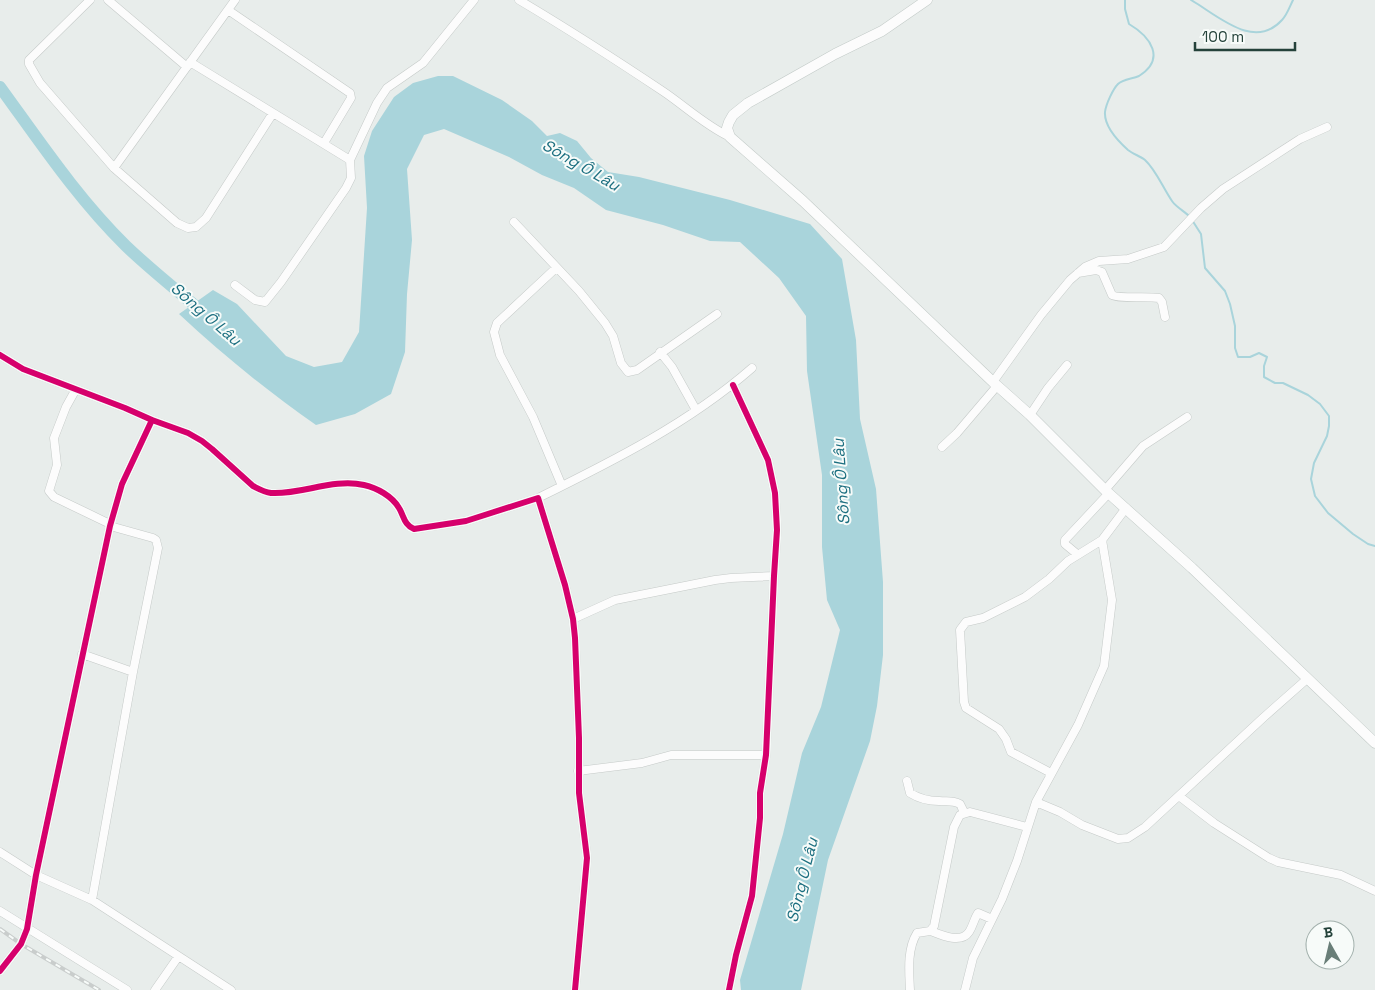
<svg xmlns="http://www.w3.org/2000/svg" width="1375" height="990" font-family="'Space Grotesk',sans-serif">
<rect width="100%" height="100%" fill="#e8edeb"/>
<path fill="#a9d4db" d="M438,76H453L502,100L532,121L547,136L560,133L577,141L591,158L608,172L639,177L730,200L810,224L842,259L856,340L860,419L876,489L883,582V655L877,706L870,741L828,860L801,990H741L740,980L783,834L802,753L821,707L840,630L827,600L822,547V475L807,371L806,316L779,278L740,242L710,241L663,225L606,210L574,188L542,175L509,157L444,129L424,135L407,169L412,240L407,294L405,352L391,394L355,414L316,425C267,391 222,354 179,314L213,290L237,304L286,356L314,367L342,362L359,332L367,208L364,156L372,131L394,97L413,83Z"/>
<g fill="none" stroke-linecap="round" stroke-linejoin="round">
<path stroke="#a9d4db" stroke-width="2" d="M1125,0V9L1129,24C1151,37 1166,59 1139,76C1132,79 1123,79 1118,84C1113,89 1106,104 1105,112C1104,126 1118,141 1128,150C1133,154 1140,156 1145,160C1156,170 1163,188 1172,201C1176,207 1184,211 1189,216
M1191,0C1217,15 1254,51 1282,20C1287,15 1290,6 1293,0
M1192,220L1201,234L1205,268L1225,291L1230,304L1235,326V348L1238,357H1250L1259,353L1267,357L1264,366V377L1275,383H1283L1308,395L1320,404L1329,416V426L1327,436L1314,463L1311,479L1315,496L1328,513L1353,534L1368,544L1375,546"/>
<path stroke="#a9d4db" stroke-width="12" d="M0,87C40,142 78,199 126,246C151,270 179,292 205,314"/>
<defs>
<path id="minor" d="M90,0L29,60V64L40,83L114,168L177,223L188,228L196,227L206,218L273,113
M108,0L187,67
M519,0C568,29 616,60 664,92C686,107 706,126 730,137
M228,10L350,93L351,98L324,143
M190,62L350,160L351,178L346,188L281,282L265,302L255,300L235,285
M350,160L377,103L387,88L423,63L474,0
M114,168L235,0
M514,222L579,291L605,323L613,336L621,363L628,372L637,370L717,314
M556,268L497,323L494,332L500,355L533,417L562,486
M1078,273L1096,270L1102,272L1112,295C1118,299 1148,296 1159,298L1162,302L1165,317
M660,352L672,367L696,410
M0,355L23,369L125,408L152,420L188,433L202,441L212,449L253,486C259,489 264,492 271,493C301,495 333,478 364,485C377,488 392,496 399,508C404,516 404,525 414,529L466,521L538,498L565,585L573,619L575,638L579,738V793L587,858L575,990
M993,382L1041,315L1070,280L1085,267L1099,261L1128,259L1164,247L1201,208L1223,189L1300,139L1327,127
M76,389L66,407L54,438L57,465L49,491L54,497L110,524
M1030,415L1048,388L1067,365
M942,447L957,433L997,386
M1105,490L1143,446L1187,417
M538,498C613,461 689,423 752,368
M1077,554L1065,544V540L1109,493
M573,619L615,600L715,580L731,578L774,576
M82,654L133,672
M578,771L642,763L671,755H766
M1051,773L1011,752L1006,739L999,729L966,708L964,702L960,630L966,622L983,618L1025,597L1049,579L1068,561L1102,540
M907,781L910,793C918,798 929,801 939,801C947,802 952,800 960,804L964,812
M1179,796L1214,823L1269,858L1278,862L1341,875L1375,891
M1036,802L1060,812L1082,825L1118,839L1128,838L1145,827L1264,717L1307,679
M0,852L36,875L92,900L231,990
M92,900L133,672L158,548L156,540L153,538L110,526
M0,911L127,990
M931,931C941,935 961,944 969,932C973,926 974,919 978,913L992,919
M0,971L21,944L27,929L36,875L110,526L122,484L152,420
M155,990L178,957
M729,990L736,955L752,896L760,818V793L766,755L774,576L777,530L775,493L768,460L733,385
M910,990C909,971 907,949 917,933L930,931L934,926L954,827L960,815L970,812L1027,827
M965,990L973,958L1002,899L1017,861L1036,802L1078,725L1104,666L1112,600L1102,540L1126,508"/>
<path id="secondary" d="M927,0L882,31L835,54L748,103L733,115L729,122L727,128L730,137L803,201L993,382L1030,415L1105,490L1192,568L1375,743"/>
</defs>
<use href="#minor" stroke="#c5cac8" stroke-width="9"/>
<use href="#secondary" stroke="#c3cbc8" stroke-width="11"/>
<use href="#minor" stroke="#fcfcfc" stroke-width="8"/>
<use href="#secondary" stroke="#fcfcfc" stroke-width="10"/>
<defs>
<path id="rail" d="M0,929L21,944L99,990"/>
</defs>
<use href="#rail" stroke="#c9cdcc" stroke-width="4"/>
<use href="#rail" stroke="#f7fbf9" stroke-width="2" stroke-dasharray="5.5" stroke-linecap="butt"/>
<defs>
<path id="cycleway" d="M0,355L23,369L125,408L152,420L188,433L202,441L212,449L253,486C259,489 264,492 271,493C301,495 333,478 364,485C377,488 392,496 399,508C404,516 404,525 414,529L466,521L538,498L565,585L573,619L575,638L579,738V793L587,858L575,990
M0,971L21,944L27,929L36,875L110,526L122,484L152,420
M729,990L736,955L752,896L760,818V793L766,755L774,576L777,530L775,493L768,460L733,385"/>
</defs>
<use href="#cycleway" stroke="#f7fbf9" stroke-width="9"/>
<use href="#cycleway" stroke="#d6006c" stroke-width="6"/>
</g>
<g text-anchor="middle" dominant-baseline="central" stroke-width="4" stroke-linejoin="round" paint-order="stroke">
<g font-size="16" font-style="italic" fill="#1c6f80" stroke="#f7fbf9">
<text transform="translate(581 165) rotate(30)">Sông Ô Lâu</text>
<text transform="translate(206 314) rotate(41)">Sông Ô Lâu</text>
<text transform="translate(841 482) rotate(-94)">Sông Ô Lâu</text>
<text transform="translate(802 880) rotate(-76)">Sông Ô Lâu</text>
</g>
</g>
<g transform="translate(1330 945) rotate(352)"><circle r="24" fill="#f7fbf9" stroke="#a3b1ad"/>
<path d="M0-4L9 19L0 12L-9 19Z" fill="#697e78"/>
<text y="-8" font-size="14" font-weight="bold" text-anchor="middle" fill="#24423a">B</text>
</g>
<path d="M1195 42v8h100v-8" fill="none" stroke="#24423a" stroke-width="2.5"/>
<text x="1202" y="42" font-size="15" fill="#24423a" stroke="#f7fbf9" stroke-width="4" paint-order="stroke">100 m</text>
</svg>
